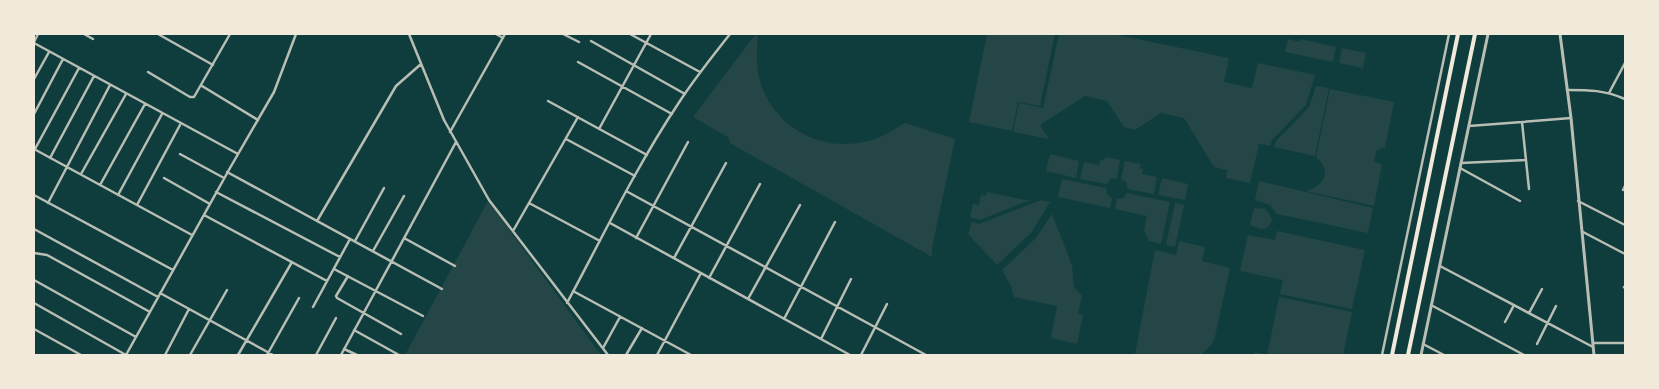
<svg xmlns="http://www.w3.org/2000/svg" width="1659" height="389" font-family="'IBM Plex Sans',sans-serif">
<rect width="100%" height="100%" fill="#0f3d3e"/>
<path fill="#244646" d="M987,34H1055L1040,106L1018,102L1012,131L969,122Z
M1059,34H1113L1229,58L1224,82L1252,88L1258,63L1315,75L1306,105L1272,140L1270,146L1259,144L1250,183L1226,178L1227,170L1214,167L1184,118L1161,113L1135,130L1124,127L1107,101L1085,96L1040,125L1049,139L1013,132L1019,103L1043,108Z
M755,35L758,37C757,46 756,55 757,64C761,119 815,155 868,141C881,138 893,130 905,123L955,139L932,248V257L730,143L728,137L693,117Z
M1288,39L1300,42L1301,39L1336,47L1333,62L1285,52Z
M1342,48L1366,53L1363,68L1339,63Z
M1316,86L1329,88L1315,156L1274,147L1276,141L1309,107Z
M1330,89L1394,102L1385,148H1381L1380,150H1377L1374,161L1382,165L1374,206L1306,191C1325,186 1332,170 1316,157Z
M1050,154L1079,161L1076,178L1046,171Z
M1105,157L1120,160L1117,178L1110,179L1107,184L1080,179L1084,162L1099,165L1101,159L1104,160Z
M1125,161L1141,164L1140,168L1143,169L1142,174L1157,177L1154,194L1128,189L1126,182L1121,179Z
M1162,178L1188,184L1185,200L1158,195Z
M1062,179L1106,188L1107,194L1112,198L1110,208L1058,197Z
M1259,181L1373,208L1368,233L1277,214L1270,205L1255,200Z
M987,192L1025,200H1030L980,220L970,217L973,204L979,205L981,195L986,196Z
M1127,193L1170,202L1161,244L1149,241L1144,230L1147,216L1115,209L1117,199L1123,198Z
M1041,200L1050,202L1031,233L997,265L968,234L972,222L979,224Z
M488,201L601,355H405Z
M1175,203L1184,205L1175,247L1166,245Z
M1254,208L1265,209L1270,214L1272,221L1267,228L1260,229L1250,225Z
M1052,214L1072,265L1074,287L1082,296L1078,314L1083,315L1077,344L1051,338L1057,306L1014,297L1011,286L1002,270L1036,238Z
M1277,231L1365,250L1352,309L1280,294L1283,280L1240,271L1248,235L1275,240Z
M1179,241L1205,247L1202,261L1230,268L1215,337L1212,344L1201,355H1142L1135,354L1155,250L1176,255Z
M1279,297L1352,312L1343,355H1255V352L1267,355Z"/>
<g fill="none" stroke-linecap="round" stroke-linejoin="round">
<path stroke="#b8beb3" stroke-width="2.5" d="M84,34L93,39
M158,34L213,65
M409,34L444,120L489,200L608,355
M496,34L503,38
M563,34L579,42
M630,34L700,72
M591,41L685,94
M34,42L38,34
M34,43L238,154
M578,62L672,114
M148,72L190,97H194L230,34
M34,79L49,52
M202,86L258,120
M1567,90C1590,90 1604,90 1625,99
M1609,93L1625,63
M548,101L647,155
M34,114L63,59
M1469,126L1522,122
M599,129L651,34
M450,132L505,34
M566,139L635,176
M34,149L192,235
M35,149L79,68
M180,154L224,178
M50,158L94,76
M1461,163L1526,160
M1460,168L1520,201
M227,172L442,289
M81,174L126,94
M164,178L210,204
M100,185L145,104
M1529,189L1522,122L1571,118
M1623,190L1625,186
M626,191L926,355
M216,192L340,257
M34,195L173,270
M118,195L162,114
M1578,201L1625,225
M48,203L110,85
M529,203L600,241
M137,205L180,125
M204,215L327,281
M317,221L396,86L421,64
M610,223L850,355
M34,229L158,297
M513,231L578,117
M1583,232L1625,254
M404,238L455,266
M636,238L688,142
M355,241L384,188
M373,251L404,196
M34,253L47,255L150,312
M674,258L726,163
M1440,266L1593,347
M334,269L423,316
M348,276L336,296L337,298L401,334
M709,278L760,184
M34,280L136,337
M1624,287L1625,288
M573,291L691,355
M160,293L273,355
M748,299L800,205
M34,303L126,355
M567,303C603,236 636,167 678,104C694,79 712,57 730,34
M1431,305L1524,355
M313,307L350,239
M1529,313L1542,289
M784,319L835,222
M1505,322L1514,305
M34,329L81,355
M354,330L399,355
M821,339L851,279
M1593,343H1625
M1423,344L1444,355
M1537,344L1556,306
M603,348L620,317
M344,349L357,355
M126,355L230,168L274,92L296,34
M165,355L189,309
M190,355L227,290
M238,355L292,262
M267,355L299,298
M316,355L336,318
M341,355L456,142
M626,355L642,328
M657,355L701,273
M861,355L887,304
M1382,355L1449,34"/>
<path stroke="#b8beb3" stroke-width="3" d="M1560,34L1571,118L1594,355
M1421,355L1488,34"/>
<path stroke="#f1e9da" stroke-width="4" d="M1392,355L1458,34
M1408,355L1475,34"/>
</g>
<rect width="1659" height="389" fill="none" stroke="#f1e9da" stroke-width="70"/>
</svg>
